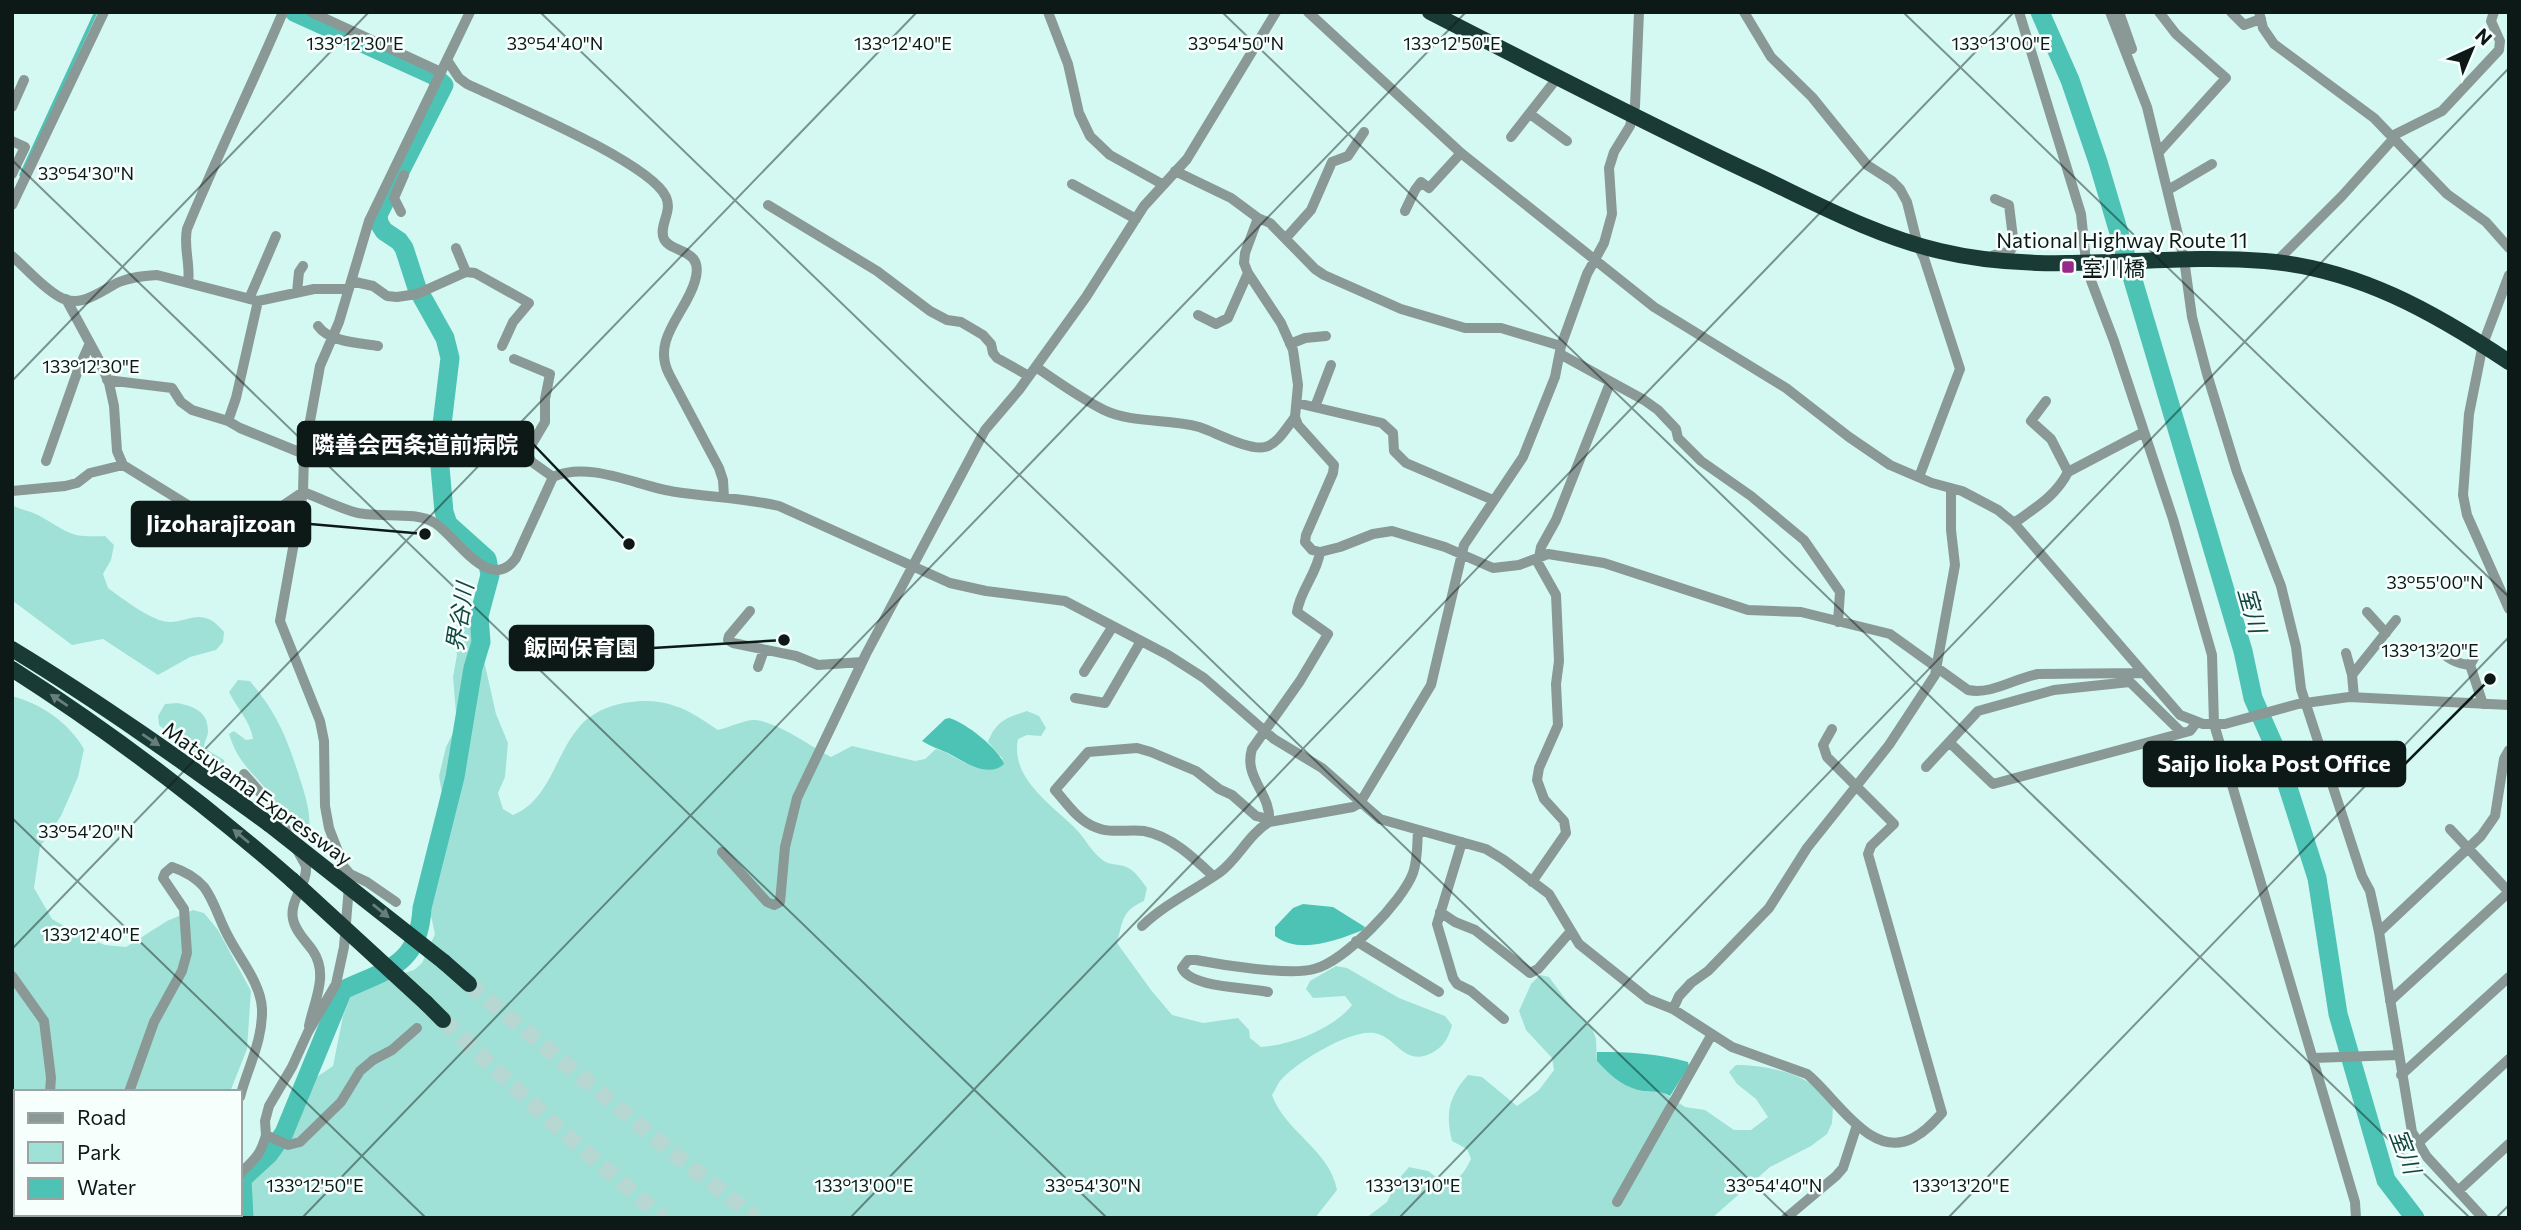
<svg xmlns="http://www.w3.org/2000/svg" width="2521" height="1230" font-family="Commissioner,'Noto Sans JP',sans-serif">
<rect width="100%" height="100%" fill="#d4f9f3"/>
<path fill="#a0e1d7" d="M12,505C21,510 30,511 38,515C69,532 68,538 105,536L114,545L111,560L103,574L108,588C123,599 141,613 159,620C185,629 199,601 224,632L223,642L216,650L190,657L158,675L103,639L72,645L13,601Z
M470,620L476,625L496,714L508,743L505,777L498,793L503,809L513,815C550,800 555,754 580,726C600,702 647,695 675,706C691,711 704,721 718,730C727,728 747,719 755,720C778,722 810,746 831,757L852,746L915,761L925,759L936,749L945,752L965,763L1003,759L988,742C996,721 1006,718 1027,711L1039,716L1046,728L1041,736L1027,735L1018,739C1010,778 1051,804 1076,829C1086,839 1091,852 1104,861C1110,865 1117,864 1124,866C1135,870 1140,879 1147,888L1144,901C1122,911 1123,920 1117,943L1151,990L1172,1015L1203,1023L1238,1018L1249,1030L1250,1038L1261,1047C1291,1045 1333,1029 1352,1005L1345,996L1313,998L1306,989L1310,981L1336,966L1347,968L1399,998L1445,1016L1452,1025C1449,1036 1445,1045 1435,1051C1404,1070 1397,1036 1374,1033C1350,1029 1295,1063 1280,1081C1277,1085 1275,1091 1272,1095C1285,1132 1330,1150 1337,1190L1315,1218H251L249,1184L293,1093L333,1066L343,1016L352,993L379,981L414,970L422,963L435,934L429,907L451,816L442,794L439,776L446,747L457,725L453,677L457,655L453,632L460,621Z
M238,680L250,681C280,717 288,741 302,785C307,802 311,815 309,834L302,836C289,824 282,811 272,797C254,772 239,766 229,734L234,731L246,740L253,739C250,720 237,709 229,692Z
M12,696C42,704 69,723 84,749L78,777L61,816L40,847L34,888L52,919L78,934L105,945L126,947L167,921L193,910L204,913L218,930L251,991L247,1049L230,1092H16V1214H164L160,1218H12Z
M177,703C193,706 208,711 208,731C208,737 204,741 204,748L224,760L225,771L215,772L159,725L158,716L165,704Z
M1540,975L1549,977L1575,1012L1592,1028L1596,1039L1597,1061L1639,1090L1661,1091L1685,1107L1705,1110L1734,1130H1751L1768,1117L1756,1099L1737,1084L1729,1072L1736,1065C1761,1065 1796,1071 1815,1087C1822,1093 1828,1101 1833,1108L1832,1123L1827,1134L1811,1146L1770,1167L1712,1218H1366L1387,1202L1397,1181L1409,1167L1428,1171L1446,1184C1460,1180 1465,1171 1471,1159L1467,1149L1452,1141C1445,1113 1449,1096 1468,1075L1482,1077L1517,1106L1539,1090L1554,1070L1552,1058L1526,1030L1519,1011L1531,984Z"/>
<path fill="#4dc3b5" d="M949,718C965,722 999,749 1004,764C988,779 963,761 948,753C939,749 930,746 922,741L945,719Z
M1303,904L1333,907L1365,927L1363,930C1338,940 1299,955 1275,936V927L1293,908Z
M1597,1052C1629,1052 1657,1053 1688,1062L1689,1066L1670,1096C1658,1089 1649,1093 1638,1090C1620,1085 1609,1074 1597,1061Z"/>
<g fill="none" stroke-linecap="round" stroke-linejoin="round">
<path stroke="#4dc3b5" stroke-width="3.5" d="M21,175L96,12"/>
<path stroke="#4dc3b5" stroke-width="19" d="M2040,12L2070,80L2098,162L2243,651L2253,698L2276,750L2317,878L2338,1014L2386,1180L2415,1218
M244,1218L242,1179L269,1154L284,1133L343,990C388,969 419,965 422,908L455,777L473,668L481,642L479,616L490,575L487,559L448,524L444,512L440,467L441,433L450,358L445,338L417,288L404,248L399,241L384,231L379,223L378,215L444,85L433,75L294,12"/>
<path stroke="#b6d7d2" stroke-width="16" stroke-dasharray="16 8" stroke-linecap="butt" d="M469,984L683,1161L756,1218
M443,1020L556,1126L663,1218"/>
<path stroke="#8a9996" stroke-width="10" d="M311,12L441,72
M1048,12L1068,64L1079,113L1090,136L1110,155L1162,184
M1308,12L1461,153L1654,307L1786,388L1849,437L1890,465L1932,483L1962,491L1998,510L2014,523L2180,715L2203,724H2225L2298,704L2349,697L2509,705
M1744,12L1771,57L1812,97L1867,165L1892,181L1900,189L1907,202L1918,246L1924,258L1960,369L1919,477
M2019,12L2081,214L2086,262L2090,278L2114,341L2173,519L2212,655L2214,724L2355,1202L2356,1218
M2110,12L2147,107L2184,259L2192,317L2207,374L2237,472L2281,586L2296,647L2301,689L2362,876L2370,891L2379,932L2412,1132L2427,1157L2483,1218
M2119,12L2132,49
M2231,12L2244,25L2261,19
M2259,12L2263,28L2274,44L2374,118L2447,194L2486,222L2509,248
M447,60L459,78L467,84C507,103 650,162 666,197C673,212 658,226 664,239C671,254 705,247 695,281C686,313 651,339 669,374L719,468L723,480L724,497
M12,107L24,80
M1530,114L1567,141
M2392,136L2442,111L2499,50L2500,41L2491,21L2494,12
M1511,137L1558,77
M12,141L25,147L12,174
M2159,152L2226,78L2176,34L2159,12
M1175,171L1231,198L1258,218L1270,223L1315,269L1324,275L1401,309L1465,328H1501L1561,346
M1072,184L1136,219
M2168,190L2212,164
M12,205L104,12
M768,205L877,271L930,311L947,320L961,322L983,335L991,344L993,353L997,358L1029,376
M1405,211L1415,190L1421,182L1429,188L1461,153
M401,212L394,198L404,175
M1258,218L1245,253L1244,263L1248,273L1281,323L1293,350L1298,385L1295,417L1298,425L1334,465L1333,473L1306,535L1305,542L1312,550L1320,552L1340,547L1373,534L1392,531L1445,547L1493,568L1519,565L1548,554L1604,563L1748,610L1801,612L1890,634L1968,690C1992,695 2015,678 2038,674L2142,673
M1286,238L1311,210L1332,162L1348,156L1364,132
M456,248L466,272
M12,256C27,269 41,286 58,296C80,310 100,291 119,282C131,277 143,276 157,275L258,301L314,289H349
M1990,258L1994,255L2010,251L2014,246L2009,205L1995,199
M2276,262L2342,196L2394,138
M2509,275L2483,344L2469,414L2463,495L2467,515L2509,609
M351,281L373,286L387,296L397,297L417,294L466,272L475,273L529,303L513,322L502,346
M188,283C191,265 183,247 187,229C217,156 252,85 283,12
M297,292L299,272L303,266
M66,299L99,360L109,383L114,406L117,451L123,465L191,507L205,512L265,513L281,507L303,492C320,498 337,507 354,512C377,519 415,510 435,523C458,539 490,594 516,558L553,477C590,460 639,487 676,492C710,497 745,498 779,506L950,583L986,591L1065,601L1168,655L1204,678L1274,739L1322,768L1380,819L1486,849L1504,860L1549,894L1579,944L1648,999L1673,1009L1732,1047L1807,1074C1835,1096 1871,1161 1913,1138C1925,1132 1934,1122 1942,1113L1868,854L1871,846L1894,824L1827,757L1823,745L1832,729
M249,299L276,236
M1198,315L1216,324L1228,318L1248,273
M318,326C329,342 360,343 378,346
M1290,344L1305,338L1326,336
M1560,354L1644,400L1658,410L1676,429L1678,438L1701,461L1751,496L1804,540L1840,592L1838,622
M514,359L550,374L545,399V422L529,449L528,456L532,462L553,477
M1036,367C1058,382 1080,398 1104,410C1133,424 1168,418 1199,427C1215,432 1249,451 1265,447C1278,444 1287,427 1295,417
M107,380L172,388L181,402L192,410L228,421L240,428L304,454
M1297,403L1382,423L1393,433L1394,451L1406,463L1493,500
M1315,407L1331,365
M228,421L236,398L258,301
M306,444L348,448
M46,461L78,370L90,343
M2068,472L2144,432
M12,491L65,486L77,483L90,473L123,465
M2014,523C2035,508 2056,496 2068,472L2051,439L2031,421L2046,401
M750,611L729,636L728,640L733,643L796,656L818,665L862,662
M2367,612L2386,633
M2440,651C2449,659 2457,664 2470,665L2475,656
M2346,653L2352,675
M2470,665L2483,704
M758,667L764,650
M1084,672L1113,626
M2354,697L2352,675L2396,620
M1075,698L1105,703L1141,641
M1950,743L1993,784L2190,731L2197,722
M1926,767L1978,711L2054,690L2130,682L2181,732
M244,774L274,808L306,866C308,884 289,900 293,919C295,931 306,941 313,951C329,975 314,1001 309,1026
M1269,822C1272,794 1243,778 1252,749L1300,681L1328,634L1297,612C1300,590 1317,574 1320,552
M2450,829L2509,892
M1462,842L1437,924L1453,978L1457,984L1471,991L1504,1019
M722,852L767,902L774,905L780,902L785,847L797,798L866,654L985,430L1019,390L1086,297L1144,206L1187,159L1276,12
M350,874L367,882L396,902
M1213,876C1194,858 1171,836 1144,831C1128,829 1110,834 1095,827C1078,821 1066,802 1055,790L1088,752L1137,748L1151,752L1196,771L1219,789L1232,795L1256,816L1268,819
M1532,882L1566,833L1564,821L1544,799L1537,780L1539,768L1558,725L1556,684L1559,661L1556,595L1538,563L1541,547L1556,520L1610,383
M1440,912L1455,922L1475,930L1530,973L1538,969L1571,931
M1142,926C1165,904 1193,891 1219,873C1238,859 1248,835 1269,822L1353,807L1360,803L1431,685L1464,545L1523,457L1555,377L1561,346L1587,274L1604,243L1612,214L1609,168L1614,152L1630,126L1635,106L1639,12
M2379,932L2481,836L2495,816L2504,759L2509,750
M1356,941L1439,992
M12,976L44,1021L51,1078L50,1092
M1268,992C1246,987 1191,988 1182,968L1188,960H1196C1222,965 1290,976 1314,969C1345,961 1402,902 1413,873C1418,859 1417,845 1418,830
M2390,1001L2509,892
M1673,1009L1679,996L1691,983L1708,971L1769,908L1807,848L1889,745L1935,675L1955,565L1951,530V488
M417,1028L392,1050L373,1060L360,1071L341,1102L300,1142L288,1145L266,1135L265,1121L269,1106L292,1067L308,1032L336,984L344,947L350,874L344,867L329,828L325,806L324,741L320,721L280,621L303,492L304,454L320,366L339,322L369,221L470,12
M2313,1058L2398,1055
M2401,1075L2509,977
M129,1092L154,1022L182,971L187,953L184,909L163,878L165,873L172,867C184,871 196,878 204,887C215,902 219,920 228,936C239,958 261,983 262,1009C263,1040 248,1067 240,1097
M2417,1144L2509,1059
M240,1174C254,1159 260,1157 266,1135
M2458,1191L2509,1144
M1617,1202L1712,1034
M173,1218L176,1214
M207,1218L208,1214
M233,1218L234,1214
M1786,1218L1836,1176L1843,1168L1857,1125"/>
<path stroke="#1a3a36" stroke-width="16" d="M1430,12C1539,68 1647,124 1758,176C1817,204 1876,236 1940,251C2047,277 2157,252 2265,261C2356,268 2434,312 2509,362
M12,649C101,703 185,763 269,824
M12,669C112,733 204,803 292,880
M444,962L469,984
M426,1003L443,1020"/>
<path stroke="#1a3a36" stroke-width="16" d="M269,824L444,962
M292,880L426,1003"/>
</g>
<defs><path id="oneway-solid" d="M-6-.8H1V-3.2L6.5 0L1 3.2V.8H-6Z" transform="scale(1.75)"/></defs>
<g fill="#677f7c">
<use href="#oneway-solid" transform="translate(59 700) rotate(-146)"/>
<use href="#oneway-solid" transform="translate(151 740) rotate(34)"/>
<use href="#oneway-solid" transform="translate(241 836) rotate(-140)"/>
<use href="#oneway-solid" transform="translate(381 911) rotate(39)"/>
</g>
<path fill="none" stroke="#0c1917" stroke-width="2" stroke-opacity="0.45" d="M540,12L1789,1218M1222,12L2470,1218M1903,12L2509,597M12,160L1107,1218M12,381L369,12M12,818L426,1218M12,949L917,12M302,1218L1466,12M850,1218L2014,12M1399,1218L2509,68M1948,1218L2509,637M2496,1218L2509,1205"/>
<rect fill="#992988" stroke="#f7fffd" stroke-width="2.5" x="2061" y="260" width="14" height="14" rx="3.5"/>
<g text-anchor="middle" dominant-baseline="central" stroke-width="5" stroke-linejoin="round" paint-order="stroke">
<g font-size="21" fill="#0c1917" stroke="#f7fffd">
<text x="2122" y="239">National Highway Route 11</text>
<text transform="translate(258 793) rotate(36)">Matsuyama Expressway</text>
</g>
<g font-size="21" fill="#0c1917" stroke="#f7fffd" text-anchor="start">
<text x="2082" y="267">室川橋</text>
</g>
<g font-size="23" font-style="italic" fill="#124741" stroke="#f7fffd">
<text transform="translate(2253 610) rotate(74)">室川</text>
<text transform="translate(459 617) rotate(-81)">界谷川</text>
<text transform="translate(2406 1151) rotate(69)">室川</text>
</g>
</g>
<g font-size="18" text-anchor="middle" fill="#0c1917" stroke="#f7fffd" stroke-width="5" stroke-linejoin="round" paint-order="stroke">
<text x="555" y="50">33°54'40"N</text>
<text x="1236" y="50">33°54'50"N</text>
<text x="355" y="50">133°12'30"E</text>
<text x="903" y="50">133°12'40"E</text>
<text x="1452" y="50">133°12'50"E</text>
<text x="2001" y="50">133°13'00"E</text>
<text x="86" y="180">33°54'30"N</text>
<text x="91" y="373">133°12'30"E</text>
<text x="2435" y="589">33°55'00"N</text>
<text x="2430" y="657">133°13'20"E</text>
<text x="86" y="838">33°54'20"N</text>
<text x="91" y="941">133°12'40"E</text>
<text x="315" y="1192">133°12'50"E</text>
<text x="864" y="1192">133°13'00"E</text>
<text x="1413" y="1192">133°13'10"E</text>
<text x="1961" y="1192">133°13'20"E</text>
<text x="1093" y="1192">33°54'30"N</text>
<text x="1774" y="1192">33°54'40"N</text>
</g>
<path fill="none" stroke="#0c1917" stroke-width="2.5" d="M629 544L533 444M425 534L310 524M784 640L653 648M2490 679L2405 764"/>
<g fill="#0c1917" stroke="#f7fffd" stroke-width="2.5">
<circle cx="629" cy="544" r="7"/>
<circle cx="425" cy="534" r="7"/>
<circle cx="784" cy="640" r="7"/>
<circle cx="2490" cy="679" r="7"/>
</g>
<g fill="#0c1917" stroke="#0c1917" stroke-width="2.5">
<rect x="298" y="422" width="235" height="44" rx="7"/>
<rect x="132" y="502" width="178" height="44" rx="7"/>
<rect x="510" y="626" width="143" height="44" rx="7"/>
<rect x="2144" y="742" width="261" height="44" rx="7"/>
</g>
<g font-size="23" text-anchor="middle" font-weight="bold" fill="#fff">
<text x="415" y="453">隣善会西条道前病院</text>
<text x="221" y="532">Jizoharajizoan</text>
<text x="581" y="656">飯岡保育園</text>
<text x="2274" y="772">Saijo Iioka Post Office</text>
</g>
<rect width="2521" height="1230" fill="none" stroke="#0c1917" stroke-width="28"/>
<rect x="14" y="1090" width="228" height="126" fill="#f7fffd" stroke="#99a3a1" stroke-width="2"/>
<rect x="28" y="1113" width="35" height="10" fill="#8a9996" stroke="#99a3a1" stroke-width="2"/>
<text x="77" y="1125" font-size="21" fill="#0c1917">Road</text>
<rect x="28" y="1142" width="35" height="21" fill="#a0e1d7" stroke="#99a3a1" stroke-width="2"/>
<text x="77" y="1160" font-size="21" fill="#0c1917">Park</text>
<rect x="28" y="1178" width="35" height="21" fill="#4dc3b5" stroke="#99a3a1" stroke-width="2"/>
<text x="77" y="1195" font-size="21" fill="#0c1917">Water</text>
<g transform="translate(2472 49) rotate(44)" stroke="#f7fffd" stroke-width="5" paint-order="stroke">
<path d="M0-5L12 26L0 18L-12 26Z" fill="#0c1917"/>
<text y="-10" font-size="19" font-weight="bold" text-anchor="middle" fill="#0c1917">N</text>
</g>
</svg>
